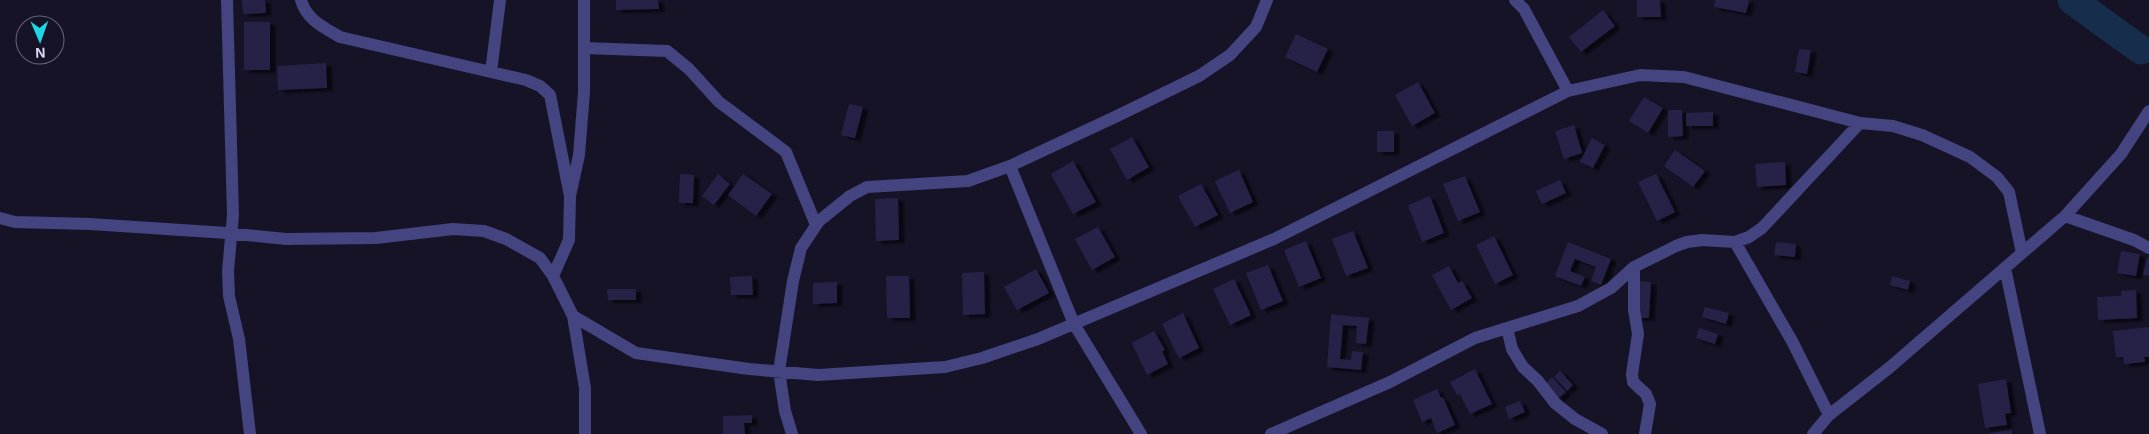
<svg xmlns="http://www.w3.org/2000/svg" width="2149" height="434" font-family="Helvetica,sans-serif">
<defs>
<filter id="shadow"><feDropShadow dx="5.5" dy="3" stdDeviation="1" flood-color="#0009"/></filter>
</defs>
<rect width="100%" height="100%" fill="#161327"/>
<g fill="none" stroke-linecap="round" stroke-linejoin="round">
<path stroke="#172d4c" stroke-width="29" d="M2072,0L2141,50"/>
</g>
<path fill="#282146" filter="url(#shadow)" d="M242,0H265L266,13L243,14Z
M616,0H658L659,9L616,10Z
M1637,0H1660L1661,17H1637Z
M1715,0H1749L1746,13L1714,7Z
M1603,10L1615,26L1581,52L1569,37Z
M244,22H270V70H244Z
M1296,34L1328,49L1317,72L1285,57Z
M1799,49L1811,50L1807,74L1795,72Z
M326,63L327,88L278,90L277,66Z
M1418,82L1435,113L1412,126L1395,95Z
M1644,97L1663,108L1648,133L1629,121Z
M849,104L863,107L855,138L841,135Z
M1668,110H1682L1683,136L1668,137Z
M1713,112V126H1686V113Z
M1574,125L1582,153L1564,159L1555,131Z
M1377,131H1394V152H1377Z
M1132,137L1149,167L1127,180L1110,149Z
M1592,138L1605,145L1593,168L1580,162Z
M1675,150L1705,171L1693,187L1664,166Z
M1073,161L1096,202L1073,214L1051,174Z
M1785,162L1786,185L1757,187L1755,164Z
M1239,170L1253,202L1230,213L1215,181Z
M680,174L694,175L693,203H679Z
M718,174L730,184L714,205L702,196Z
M743,174L772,194L756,216L728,195Z
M1656,174L1675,212L1657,221L1638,182Z
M1465,176L1480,212L1458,221L1443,184Z
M1560,180L1566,193L1542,204L1536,191Z
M1201,184L1218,215L1195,227L1178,196Z
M1430,196L1444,233L1422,242L1408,205Z
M898,198L899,240L876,241L875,199Z
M1098,227L1115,257L1092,270L1075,239Z
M1353,231L1368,268L1346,276L1332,239Z
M1494,236L1513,275L1495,284L1476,245Z
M1306,241L1321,278L1299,287L1284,250Z
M1568,242L1611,259L1601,285L1591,281L1596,267L1575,259L1570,271L1585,277L1581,286L1555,276Z
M1776,242L1796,244L1795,257L1774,255Z
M2121,251L2140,254L2136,276L2117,273Z
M2147,258H2149V276L2143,275Z
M1268,265L1283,301L1261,310L1246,273Z
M1449,266L1458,283L1462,281L1472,298L1451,310L1432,275Z
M1036,269L1049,293L1017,310L1004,287Z
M984,272L985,314L963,315L962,273Z
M752,276L753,295H731L730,277Z
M886,276H909L910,318H887Z
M1892,276L1910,281L1908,290L1890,285Z
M1234,279L1251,315L1230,325L1213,289Z
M1639,281L1651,282L1649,318H1636Z
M837,282V303L813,304V283Z
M607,289H636V300H608Z
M2136,290L2137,318L2098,320L2097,297L2121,296V291Z
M1705,307L1729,313L1726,324L1702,317Z
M1183,313L1199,348L1179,358L1162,324Z
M1331,314L1369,318L1366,344L1356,343L1357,326L1343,325L1340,359L1351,360L1352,351L1363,352L1361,370L1327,367Z
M2149,327V357H2144L2145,362L2124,364L2123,357H2116L2113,331Z
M1699,328L1718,334L1715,344L1696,338Z
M1154,331L1165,350L1162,351L1168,364L1147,375L1132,343Z
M1475,369L1492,404L1470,414L1460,394L1457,395L1450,382Z
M1560,371L1573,385L1567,391L1554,377Z
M1552,377L1566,392L1558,399L1545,384Z
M2006,379L2011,413L2005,414L2007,425L1985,428L1978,384Z
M1437,389L1441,398L1443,397L1455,425L1437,433L1431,418L1422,422L1413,400Z
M1520,401L1525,412L1509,419L1505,407Z
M752,415V423H744L745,434H723V416Z
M2012,430V434H1990V433Z"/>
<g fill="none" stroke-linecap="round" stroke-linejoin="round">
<path stroke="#444480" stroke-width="12" d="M227,0L233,215L228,271L229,296L239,339L250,434
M301,0C306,19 323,27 340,37L526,80L540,86L550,95L570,196
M1515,0L1524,9L1568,91
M584,48L667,51L689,69L719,102L786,152L816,225
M491,72L500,0
M1010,166L1074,324L1141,434
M2065,216L2134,240L2149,248
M0,218L15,222L90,224L227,233L286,239L376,238L453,229L484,231L506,239L540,258L553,276L573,316L636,353L749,369L818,375L945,367L982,358L1038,339L1274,239L1568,91L1640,75L1684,77L1860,123L1893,126L1922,135L1970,157L1997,177L2009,192L2022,253
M1735,242L1792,341L1829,415
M1634,267V310L1638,334L1632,374L1633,382L1646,394L1650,404L1645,434
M2005,268L2040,434
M553,276L569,240L570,196L579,155L584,92V0
M573,316L585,388V434
M1507,328L1512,349L1523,367L1538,381L1555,403L1575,419L1602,434
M792,434L785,411L779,371L793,281L801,248L819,221L850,196L867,187L968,181L1010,166L1115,117L1199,76L1230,55L1256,27L1267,0
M1271,434L1390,382L1475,338L1578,306L1611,288L1634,267L1676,246L1687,242L1702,240L1735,242L1749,237L1762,228L1860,123
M1813,434L1829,415L1889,368L2065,216L2121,154L2149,111"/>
</g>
<g transform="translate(40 40) rotate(178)"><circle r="24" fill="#161327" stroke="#67647c"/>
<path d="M0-4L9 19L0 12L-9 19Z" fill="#1fd6e5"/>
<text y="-8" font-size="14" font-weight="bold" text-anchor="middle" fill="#e0ddfb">N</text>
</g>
</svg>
